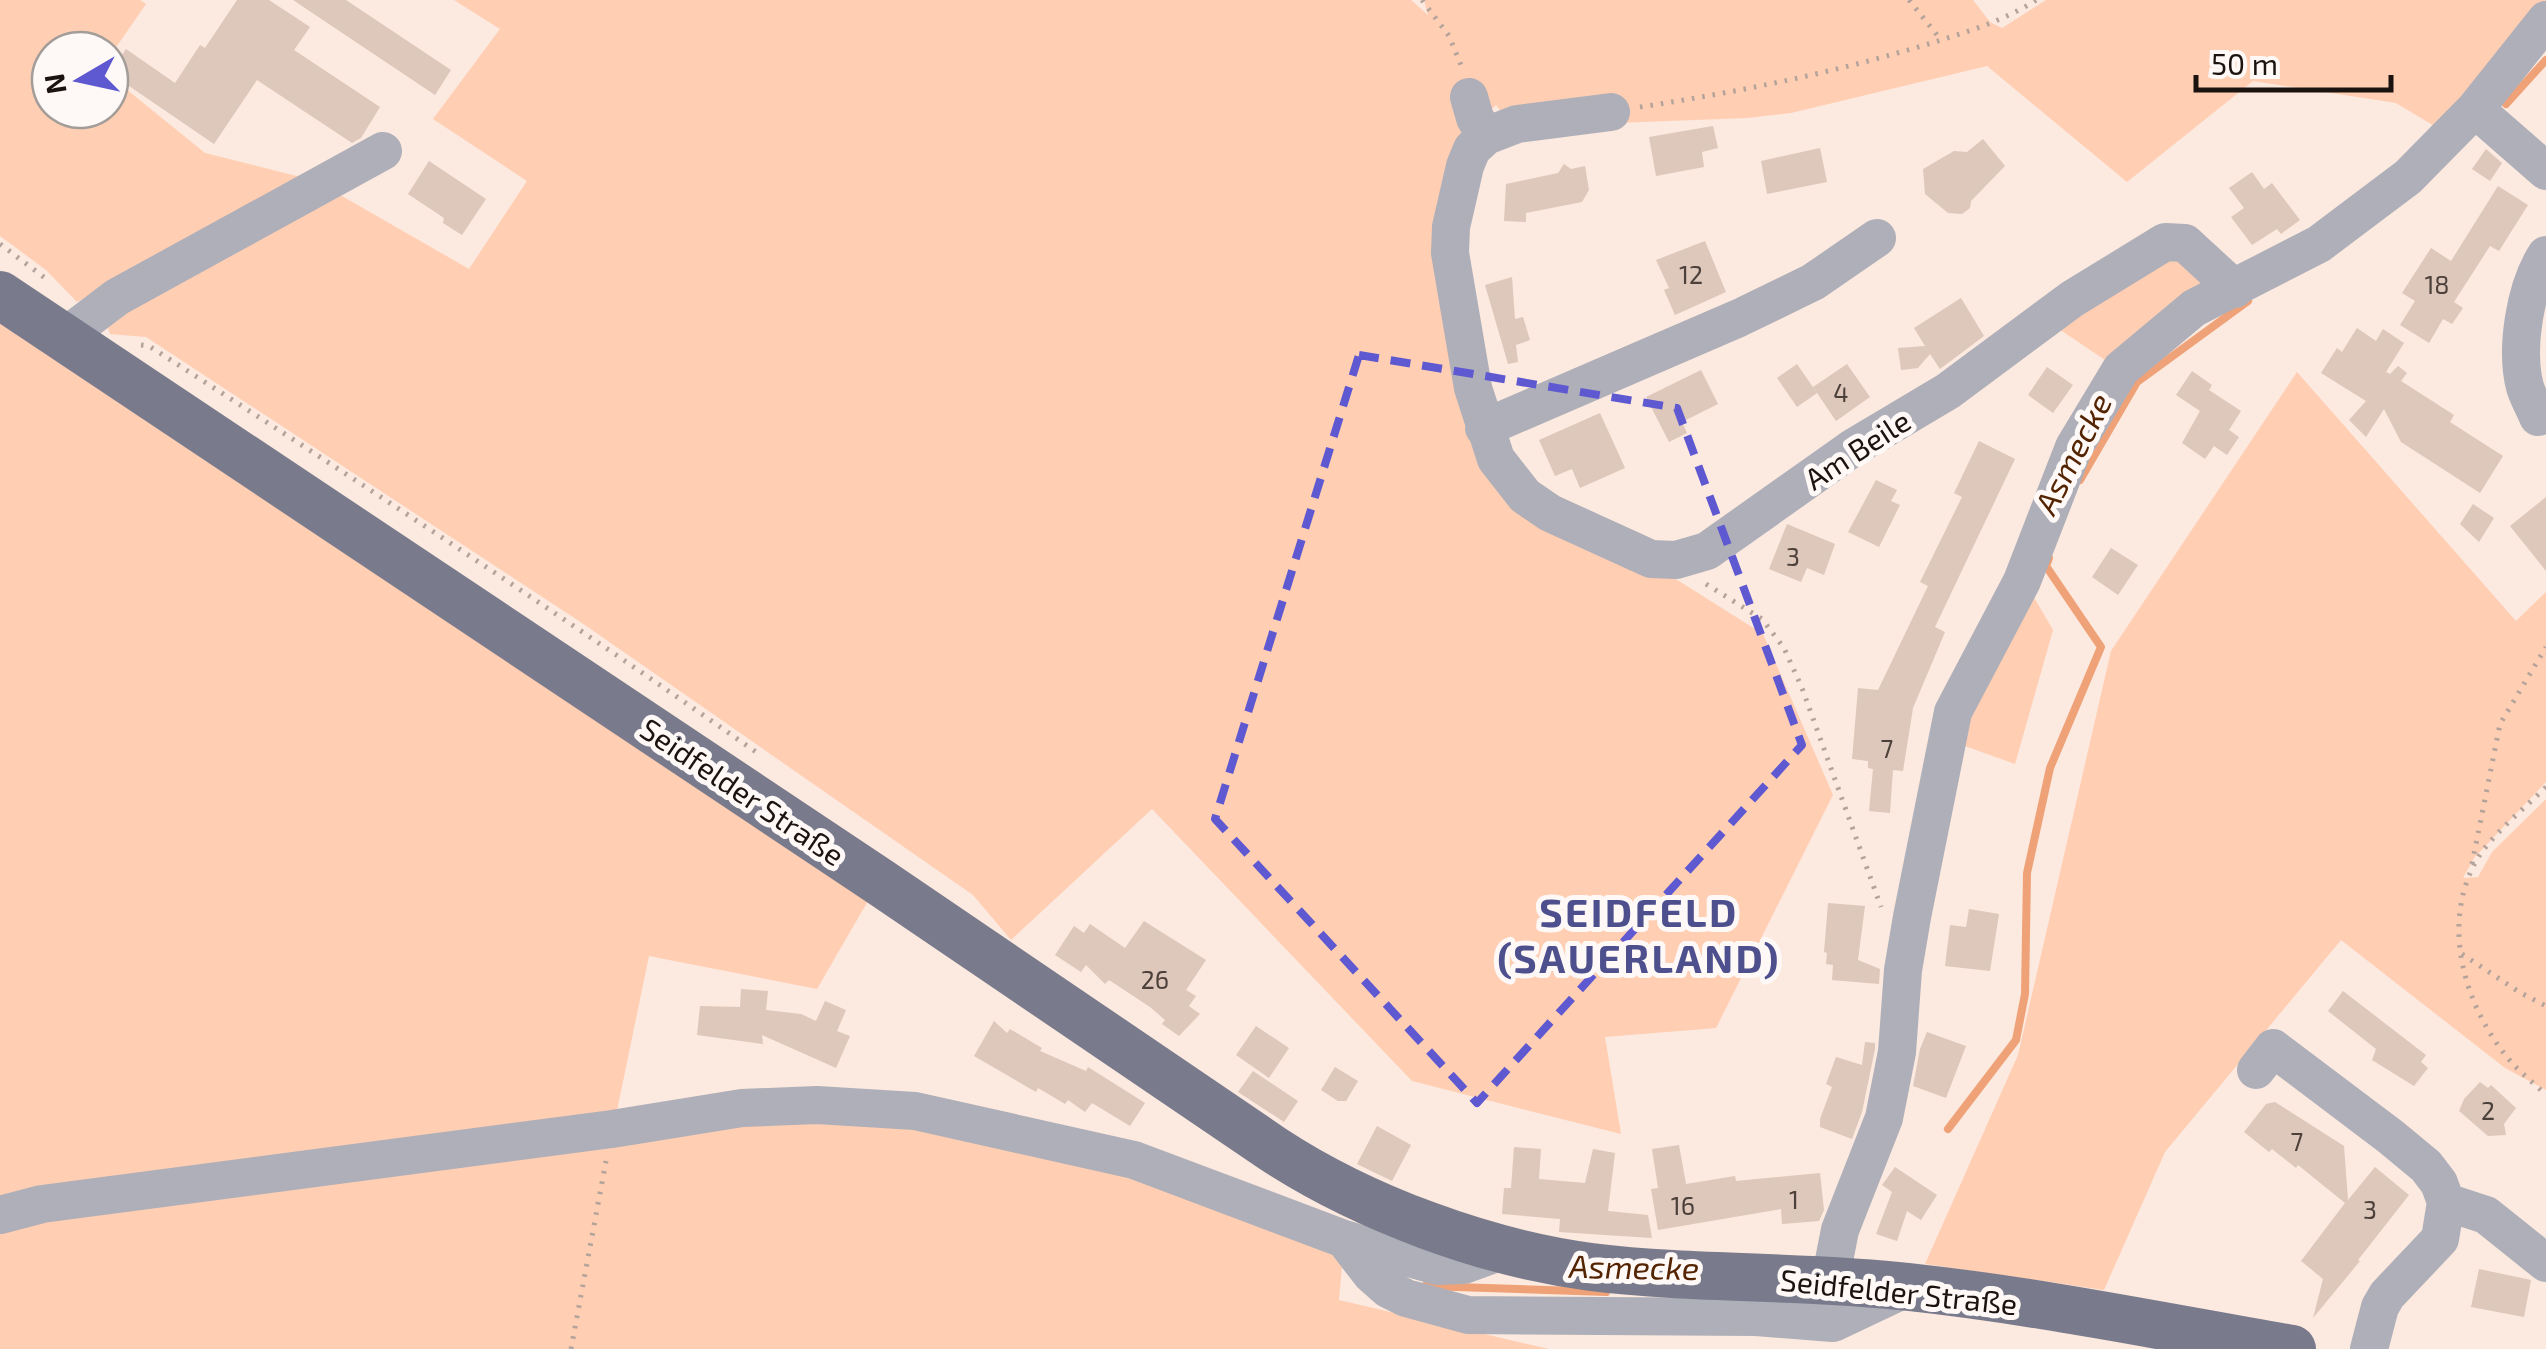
<svg xmlns="http://www.w3.org/2000/svg" width="2546" height="1349" font-family="'Exo 2',sans-serif">
<rect width="100%" height="100%" fill="#fce9df"/>
<path fill="#ffceb3" d="M0,0H140L146,4L110,56V50H50V110H110V76L205,153L316,181L77,302L46,270L0,236Z
M454,0H1411L1428,15L1424,0H1973L1990,22L2002,28L2046,0H2546V13L2446,133L2396,103L2253,81L2127,182L1987,66L1791,113L1747,118L1513,127L1496,105L1480,121L1450,179L1482,447L1663,571L1763,634L1833,795L1716,1028L1605,1037L1621,1134L1412,1081L1152,809L1011,940L973,895L582,623L146,337L110,334L105,319L328,188L469,269L527,181L433,119L500,29Z
M2179,253L2211,279L2108,362L2059,329Z
M0,322L872,894L817,989L649,956L615,1120L819,1115L1107,1160L1344,1245L1339,1300L1549,1349H0Z
M2297,372L2516,621L2546,592V782L2474,858L2463,878L2478,877L2492,852L2546,799V1090L2505,1068L2341,940L2165,1152L2104,1290L1925,1264L2018,1055L2111,651Z
M2032,594L2053,630L2015,764L1962,745L1998,636Z"/>
<g fill="none" stroke-linecap="round" stroke-linejoin="round">
<path stroke="#efa277" stroke-width="8" d="M2506,104L2546,60
M2080,480L2137,382L2248,301
M1948,1129L2016,1040L2025,994L2027,873L2050,768L2101,647L2046,566L2049,558
M1425,1286L1606,1292"/>
</g>
<path fill="#dec7bb" d="M237,0H269L310,27L294,50L380,107L361,138L352,143L257,80L214,144L110,73L126,49L175,83L200,45L205,48Z
M293,0H346L451,70L435,95Z
M1713,126L1718,148L1702,152L1704,167L1656,176L1649,137Z
M1983,139L2005,166L1971,201L1970,208L1962,214L1948,213L1925,194L1923,169L1954,151L1967,152Z
M1820,148L1827,182L1767,194L1761,161Z
M2486,149L2502,163L2490,181L2472,169Z
M429,161L486,199L462,235L443,223L444,218L408,194Z
M1564,164L1571,169L1585,166L1589,190L1582,202L1526,213V222L1504,221L1506,184L1558,173Z
M2252,172L2264,189L2272,183L2300,220L2281,234L2277,229L2252,245L2231,217L2244,208L2229,188Z
M2498,186L2528,205L2499,251L2490,246L2454,302L2463,308L2452,324L2443,319L2429,343L2400,325L2415,301L2402,293L2431,248L2451,261Z
M1705,241L1726,292L1675,315L1664,290L1669,288L1656,260Z
M1512,277L1515,319L1523,317L1530,340L1516,345L1518,362L1508,364L1485,285Z
M1961,298L1984,336L1940,369L1930,354L1918,368L1901,370L1898,348L1925,346L1914,328Z
M2357,328L2376,341L2383,329L2404,343L2386,372L2390,374L2398,366L2407,373L2401,381L2454,415L2450,422L2503,456L2480,493L2401,442L2384,409L2366,437L2349,420L2366,401L2321,373L2337,348L2342,352Z
M1797,364L1817,393L1797,407L1777,378Z
M1847,364L1870,397L1836,421L1813,387Z
M2047,367L2073,385L2053,413L2028,395Z
M1701,370L1718,404L1682,422L1687,433L1669,442L1646,397Z
M2192,371L2212,385L2209,390L2241,411L2229,430L2239,437L2227,455L2214,446L2205,459L2182,443L2200,411L2176,395Z
M1600,413L1625,468L1580,488L1572,469L1555,476L1539,440Z
M1979,441L2015,459L1935,627L1945,632L1913,708L1903,771L1893,770L1890,813L1869,811L1873,769L1868,768V761L1852,759L1858,688L1878,690L1928,586L1920,582L1962,497L1954,493Z
M1876,480L1897,490L1891,501L1900,505L1879,547L1848,532Z
M2546,497V571L2510,526Z
M2473,504L2494,518L2479,542L2460,524Z
M1787,524L1835,544L1824,575L1807,568L1801,582L1769,569Z
M2111,548L2138,565L2118,595L2092,577Z
M1828,903L1865,906L1858,960L1880,969L1879,984L1832,980L1833,965L1826,964L1827,953L1824,952Z
M1969,909L1999,914L1990,971L1945,966L1950,925L1966,927Z
M1144,921L1206,960L1186,990L1196,996L1189,1006L1200,1014L1179,1036L1162,1024L1165,1020L1150,1007L1109,980L1105,984L1086,965L1081,972L1055,955L1074,926L1084,933L1090,924L1125,948Z
M741,989L768,991L766,1010L801,1014L816,1021L825,1001L846,1010L837,1031L850,1036L836,1068L762,1035L763,1044L697,1035L700,1006L740,1007Z
M2343,991L2426,1055L2421,1062L2428,1068L2414,1086L2372,1060L2376,1049L2328,1011Z
M994,1021L1007,1033L1010,1029L1042,1048L1040,1051L1086,1071L1088,1067L1145,1103L1130,1126L1092,1103L1085,1112L1068,1100L1065,1104L1038,1088L1036,1092L974,1056Z
M1256,1026L1289,1048L1269,1078L1236,1055Z
M1927,1032L1966,1046L1946,1098L1913,1086L1920,1049Z
M1865,1042L1875,1043V1049L1862,1112L1852,1139L1820,1127V1119L1832,1087L1826,1084L1836,1057L1862,1065Z
M1335,1067L1358,1081L1346,1101H1338L1321,1090Z
M1253,1071L1298,1101L1284,1122L1238,1092Z
M2480,1082L2488,1088L2491,1085L2516,1108L2504,1124L2506,1135L2488,1136L2459,1111L2464,1099Z
M2275,1102L2344,1146L2348,1200L2375,1167L2409,1195L2358,1260L2360,1261L2313,1318L2323,1279L2301,1261L2345,1203L2298,1165L2296,1168L2272,1149L2269,1152L2244,1132L2266,1104Z
M1377,1126L1411,1145L1392,1181L1357,1164Z
M1679,1145L1686,1184L1735,1176L1736,1181L1820,1173L1824,1210L1819,1221L1782,1224L1781,1209L1658,1230L1651,1189L1658,1188L1652,1149Z
M1514,1147L1541,1149L1539,1179L1585,1183L1593,1149L1615,1153L1608,1211L1648,1215L1652,1238L1559,1232L1560,1219L1502,1214L1504,1188H1511Z
M1895,1167L1937,1195L1921,1220L1907,1211L1897,1241L1876,1234L1892,1192L1882,1185Z
M2479,1269L2531,1280L2524,1317L2471,1307Z"/>
<g fill="none" stroke-linecap="round" stroke-linejoin="round">
<path stroke="#b3a39b" stroke-width="5" stroke-dasharray="2.5 8" stroke-linecap="butt" d="M1422,0L1449,36L1463,70
M1909,0L1941,40
M1640,107C1738,92 1833,73 1928,44C1964,33 2004,21 2036,0
M0,244L49,281
M141,345L149,346C354,478 557,612 756,752
M1706,584L1762,619L1784,648L1802,688L1881,907
M2546,787C2526,807 2490,836 2476,861C2440,926 2465,1009 2512,1063C2522,1074 2535,1084 2546,1095
M2472,864L2500,724L2546,647
M2462,954L2519,992L2546,1006
M571,1349L606,1161"/>
<path stroke="#aeafb8" stroke-width="38" d="M1469,97L1475,118L1486,136L1472,149L1465,166L1451,227L1450,253L1473,388L1496,459L1525,496L1550,513L1651,559L1676,560L1707,551L1854,447L1948,391L2072,299L2165,242L2185,243L2235,289
M2475,109L2546,171
M1486,136L1517,124L1611,112
M63,338L117,297L383,151
M2538,417C2534,407 2528,397 2525,387C2515,349 2525,287 2546,255
M1484,428L1739,318L1813,282L1877,238
M2256,1070L2273,1048L2391,1137L2426,1166L2439,1183L2446,1202L2440,1239L2387,1295L2380,1307L2369,1349
M2446,1202L2486,1215L2546,1263
M0,1215L42,1204L612,1129L742,1108L817,1105L915,1111L1134,1160L1344,1239L1437,1266L1464,1265L1505,1250
M1344,1239L1371,1274L1388,1289L1406,1298L1468,1315L1756,1317L1833,1323L1909,1287
M1830,1281L1840,1230L1884,1118L1897,1052L1903,970L1912,917L1953,712L2022,581L2074,447L2121,369L2194,308L2319,244L2408,177L2475,109L2546,20"/>
<path stroke="#797b8c" stroke-width="48" d="M0,295L880,882L1273,1149C1363,1208 1485,1253 1591,1267C1696,1280 1804,1275 1909,1287C2038,1301 2165,1327 2292,1349"/>
</g>
<path fill="none" stroke="#5e58d1" stroke-width="8" stroke-dasharray="20 12" stroke-linejoin="round" d="M1359,355L1677,408L1802,745L1477,1103L1215,819Z"/>
<g text-anchor="middle" dominant-baseline="central" stroke-width="10" stroke-linejoin="round" paint-order="stroke">
<g font-size="25" fill="#4c403a">
<text x="1691" y="274">12</text>
<text x="2437" y="284">18</text>
<text x="1841" y="392">4</text>
<text x="1793" y="556">3</text>
<text x="1887" y="748">7</text>
<text x="1155" y="979">26</text>
<text x="2488" y="1110">2</text>
<text x="2297" y="1141">7</text>
<text x="1794" y="1199">1</text>
<text x="1683" y="1205">16</text>
<text x="2370" y="1209">3</text>
</g>
<g font-size="30" fill="#1b130f" stroke="#fef9f7">
<text transform="translate(1857 449) rotate(-33)">Am Beile</text>
<text transform="translate(743 791) rotate(34)">Seidfelder Straße</text>
<text transform="translate(1899 1291) rotate(6)">Seidfelder Straße</text>
</g>
<g font-size="32" font-style="italic" fill="#542402" stroke="#fef9f7">
<text transform="translate(2072 453) rotate(-63)">Asmecke</text>
<text transform="translate(1634 1266) rotate(1)">Asmecke</text>
</g>
<g font-size="40" font-weight="bold" letter-spacing="2.5" fill="#4e508e" stroke="#fef9f7">
<text x="1639" y="911">SEIDFELD<tspan x="1639" dy="46">(SAUERLAND)</tspan></text>
</g>
</g>
<g transform="translate(80 80) rotate(261)"><circle r="48" fill="#fef9f7" stroke="#a39d9a" stroke-width="2.5"/>
<path d="M0-8L18 38L0 25L-18 38Z" fill="#5e58d1"/>
<text y="-15" font-size="28" font-weight="bold" text-anchor="middle" fill="#1b130f">N</text>
</g>
<path d="M2196 75v15h195v-15" fill="none" stroke="#1b130f" stroke-width="5"/>
<text x="2211" y="75" font-size="30" fill="#1b130f" stroke="#fef9f7" stroke-width="8" paint-order="stroke">50 m</text>
</svg>
